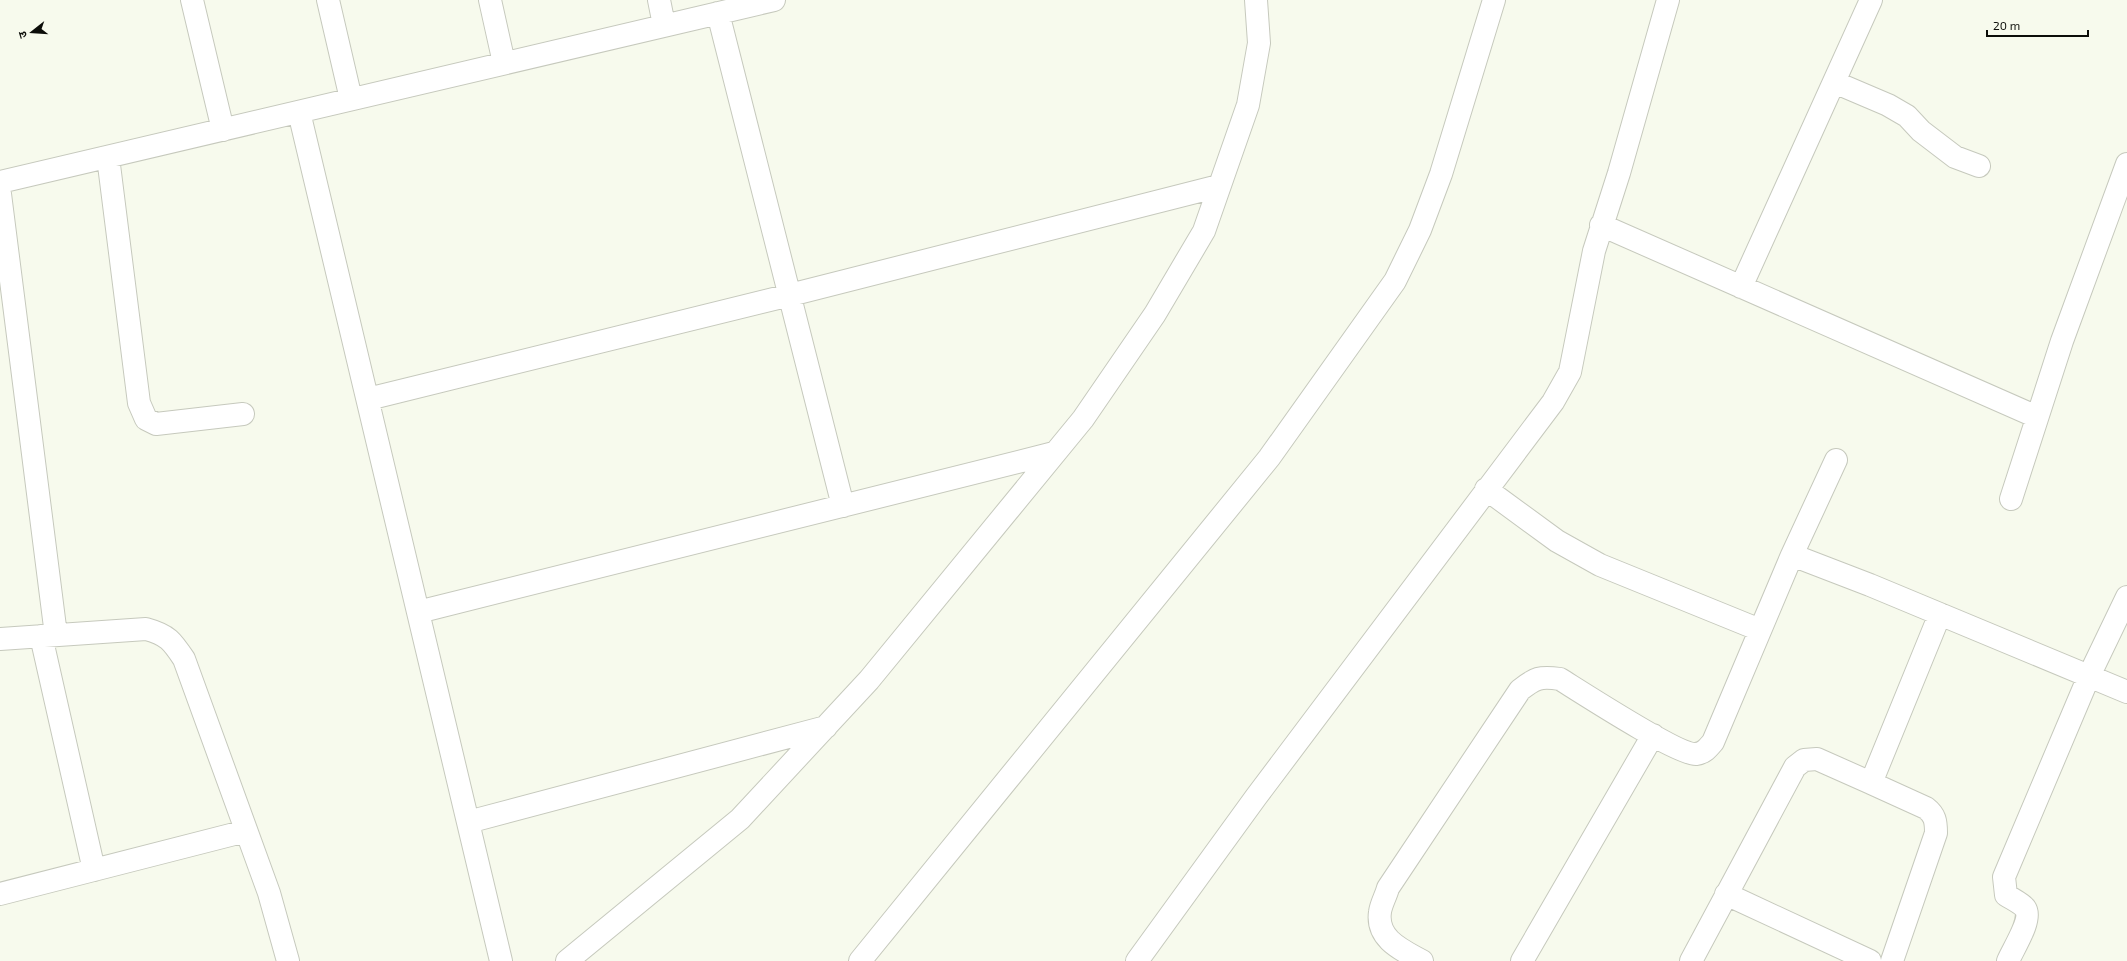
<svg xmlns="http://www.w3.org/2000/svg" width="2127" height="961" font-family="'Exo 2','Noto Sans Devanagari',sans-serif">
<rect width="100%" height="100%" fill="#f7faed"/>
<g fill="none" stroke-linecap="round" stroke-linejoin="round">
<defs>
<path id="street" d="M192,0L223,130
M328,0L351,99
M490,0L504,63
M659,0L664,25
M718,13L843,506
M1834,82L1888,105L1907,116L1921,131L1955,157L1979,166
M299,112L501,961
M108,157L139,403L146,419L156,424L243,414
M0,182L774,0
M0,194L56,635
M1601,225L2037,417
M1741,287L1871,0
M368,399L790,295L1219,186
M1486,489L1557,541L1600,565L1760,630
M2011,499L2062,341L2127,164
M1792,555L1836,460
M418,612L1054,453
M41,636L94,870
M0,639L146,629C168,635 172,641 184,659L269,893L288,961
M1871,783L1926,808C1935,815 1936,821 1936,833L1892,961
M468,822L826,727
M0,894L246,831
M1726,894L1870,961
M567,961L740,819L869,680L1083,419L1155,314L1204,231L1248,105L1259,43L1256,0
M860,961L1269,458L1395,281L1420,230L1441,174L1494,0
M1137,961L1256,797L1553,402L1570,372L1594,251L1619,173L1668,0
M1422,961C1402,950 1376,939 1380,912C1381,904 1386,896 1388,888L1520,690C1535,678 1540,676 1560,679C1581,692 1678,755 1696,754C1704,753 1708,748 1713,742L1792,555L1870,585L2127,692
M1522,961L1653,735
M1691,961L1795,767L1804,760L1817,759L1871,783L1940,614
M2008,961C2013,949 2033,919 2025,908C2021,903 2012,899 2006,895L2004,877L2089,676L2127,597"/>
</defs>
<use href="#street" stroke="#c6c9bd" stroke-width="24"/>
<use href="#street" stroke="#fff" stroke-width="22"/>
</g>
<g transform="translate(32 32) rotate(253)" stroke="#f7faed" stroke-width="3" paint-order="stroke">
<path d="M0-3L7 15L0 10L-7 15Z" fill="#0c0d09"/>
<text y="-6" font-size="11" font-weight="bold" text-anchor="middle" fill="#0c0d09">उ</text>
</g>
<path d="M1987 30v6h101v-6" fill="none" stroke="#0c0d09" stroke-width="2"/>
<text x="1993" y="30" font-size="12" fill="#0c0d09" stroke="#f7faed" stroke-width="3" paint-order="stroke">20 m</text>
</svg>
